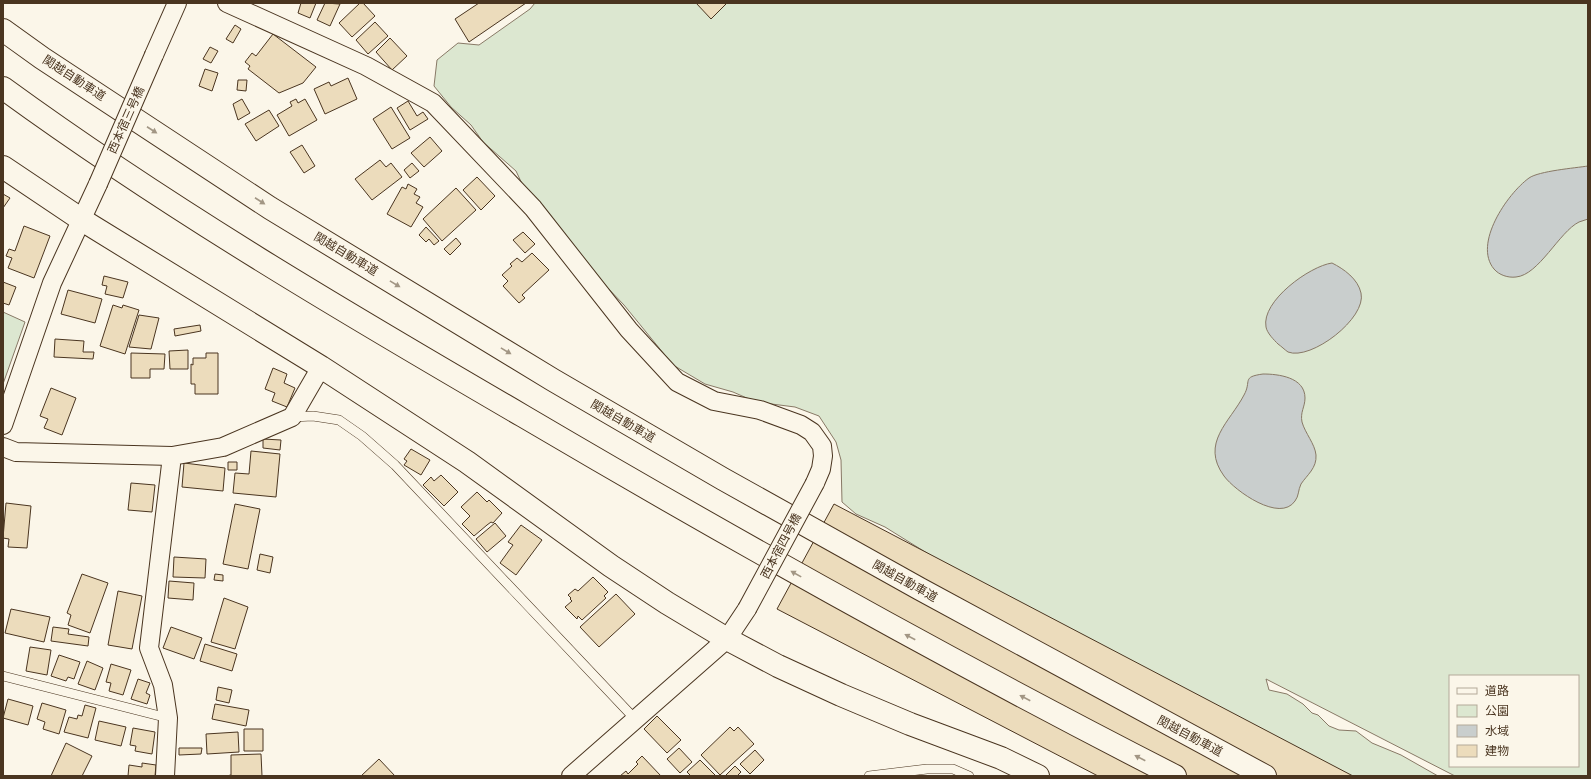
<svg xmlns="http://www.w3.org/2000/svg" width="1591" height="779" font-family="Rubik,'Noto Sans JP',sans-serif">
<rect width="100%" height="100%" fill="#fbf6e9"/>
<path fill="#dce7d0" stroke="#887966" fill-rule="evenodd" d="M535,3H1588V776H1455L1266,679L1269,690L1287,694L1303,704L1312,713L1318,715L1329,726L1339,730L1356,731L1372,743L1401,755L1438,776H1347L930,555L885,527L856,514L842,502L841,460L836,442L819,416L795,407L756,402L733,392L705,384L673,365L624,305L603,283L543,208L525,190L516,171L483,142L471,125L451,107L434,86L437,60L458,43L479,45L530,9ZM1450,676H1578V766H1450Z
M3,312L25,322L3,384Z"/>
<path fill="#c9cecd" stroke="#887966" d="M1588,166V219C1585,220 1582,221 1579,222C1559,232 1539,275 1516,277C1508,278 1499,275 1494,269C1473,244 1507,194 1529,178C1539,171 1575,168 1588,166Z
M1332,263C1344,269 1358,279 1361,293C1367,318 1311,361 1288,352C1285,350 1281,346 1278,344C1274,340 1267,333 1266,327C1261,301 1310,266 1332,263Z
M1263,374C1278,374 1305,377 1305,398C1305,407 1300,412 1302,422C1305,433 1315,444 1316,455C1317,468 1307,475 1301,484C1298,490 1299,496 1295,501C1280,523 1235,491 1224,476C1200,443 1230,422 1244,395C1252,381 1241,377 1263,374Z"/>
<path fill="#ecdcbc" stroke="#4a3520" d="M301,3H316L310,18L298,13Z
M325,3L340,4L330,26L317,20Z
M360,3H363L375,16L352,37L339,23Z
M479,3H526L469,42L455,19Z
M696,3H727L711,19Z
M375,22L388,36L368,54L356,40Z
M235,25L241,29L233,43L226,39Z
M273,34L316,67L303,83L279,93L248,69L250,66L245,62L252,53L256,56Z
M390,38L407,56L392,70L376,52Z
M210,47L218,51L211,63L203,59Z
M205,69L218,73L212,91L199,86Z
M348,78L357,99L325,114L314,89L329,82L331,86Z
M238,80H247L246,91L237,90Z
M242,99L250,113L238,120L233,104Z
M296,99L298,103L305,99L317,120L289,136L277,115L292,106L290,102Z
M408,101L417,116L423,112L428,119L410,130L397,108Z
M391,107L410,138L392,149L373,119Z
M269,110L279,126L256,141L245,124Z
M430,137L442,151L424,167L411,153Z
M302,145L315,166L304,173L290,152Z
M380,160L386,167L391,163L402,177L372,200L355,179Z
M412,163L419,171L410,178L404,170Z
M477,177L495,196L481,210L463,190Z
M408,184L417,189L414,194L420,197L416,203L423,207L411,227L387,214L402,187L406,189Z
M456,188L476,210L442,241L423,219Z
M3,194L10,198L3,208Z
M24,226L50,236L34,278L8,268L12,258L6,256L9,249L15,251Z
M426,227L439,241L434,245L429,239L426,242L419,235Z
M523,232L535,244L525,253L513,240Z
M456,238L461,244L450,255L444,249Z
M532,253L549,270L522,295L525,298L519,303L503,286L508,281L502,275L512,266L510,264L517,258L522,262Z
M104,276L128,282L123,298L105,294L107,286L102,285Z
M3,282L16,287L9,305L3,303Z
M68,290L102,299L95,323L61,314Z
M113,305L122,308L123,305L139,310L125,354L100,346Z
M139,315L159,318L151,349L129,347Z
M200,325L201,331L175,336L174,329Z
M55,339L84,341L83,352H94L93,359L54,357Z
M188,350V369H170L169,351Z
M131,353L165,354L164,369H150V378H131Z
M206,353H218V394H195V384H191V364L193,365V358H206Z
M273,368L287,374L284,383L295,388L287,407L272,401L275,393L265,389Z
M51,388L76,398L62,435L44,428L48,419L40,416Z
M263,439L281,440L280,450L263,448Z
M411,449L430,460L421,475L404,465L407,461L404,459Z
M251,451L280,454L276,497L233,493L235,473L249,474Z
M228,462H237V470H228Z
M184,463L225,468L223,491L182,487Z
M441,475L458,492L444,506L423,485L431,477L434,481Z
M131,483L155,485L152,512L128,510Z
M477,492L487,502L489,500L502,513L493,523L491,522L487,525L474,536L462,524L470,516L461,507Z
M6,503L31,506L27,548L8,547L9,539L3,538Z
M235,504L260,509L248,569L223,564Z
M834,504L1353,776H1098L777,609Z
M495,523L506,536L487,552L476,539Z
M521,525L542,540L516,575L500,563L513,545L508,542Z
M260,554L273,557L270,573L257,570Z
M174,557L206,559L205,578L173,577Z
M82,574L108,583L90,633L68,625L71,615L67,613Z
M215,574L223,575V581L214,580Z
M593,577L608,592L604,596L606,598L582,620L578,616L577,619L565,607L572,601L570,599L571,598L568,595L575,589L578,591Z
M169,581L194,583L193,600L168,598Z
M118,591L142,596L132,649L108,645Z
M616,594L635,614L599,647L580,627Z
M224,598L248,607L235,649L211,642Z
M11,609L50,617L44,642L5,633Z
M53,627L69,629L68,634L89,637L88,646L51,641Z
M171,627L202,638L194,659L163,648Z
M205,644L237,654L232,671L200,661Z
M30,647L51,650L47,675L26,671Z
M59,655L80,662L74,679L68,677L66,681L51,676Z
M87,661L103,668L95,690L78,684Z
M111,664L131,670L123,695L109,691L111,683L106,682Z
M138,679L150,683L146,693L150,695L147,704L131,699Z
M218,687L232,690L229,703L216,700Z
M8,699L33,706L28,725L3,718Z
M42,703L66,710L59,734L43,729L45,722L37,719Z
M215,704L249,710L246,726L212,719Z
M85,705L96,708L88,738L64,732L69,717L77,719L78,715L82,716Z
M657,716L681,740L667,753L644,729Z
M99,721L126,727L121,746L95,740Z
M730,727L734,731L738,727L754,744L720,775L701,755Z
M133,728L155,732L152,754L135,751L136,746L130,745Z
M244,729H263V751H244Z
M238,732L239,752L207,754L206,734Z
M66,743L92,756L82,776H51Z
M179,748H202L201,754L179,755Z
M679,748L692,762L680,773L667,759Z
M755,750L764,760L750,774L740,764Z
M261,754L262,776H226L231,775V755Z
M642,756L661,776H620L626,771L628,774L638,764L636,762Z
M379,759L395,776H361Z
M700,760L716,776H691L687,772Z
M142,763L156,765L155,776H128L129,765L142,767Z
M735,766L741,772L737,776H725Z"/>
<g fill="none" stroke-linecap="round" stroke-linejoin="round">
<defs>
<path id="lane" d="M292,417L313,416L339,420L362,436L395,465L635,719
M3,676L168,718
M869,776L927,769H953L969,776"/>
<path id="street" d="M227,3L366,66L433,103L533,208L629,330L677,382L714,401L760,410L801,425L812,432L822,446L823,456L821,469L815,483
M154,55L177,3
M3,425L52,283L98,184
M3,447L16,452L172,456L223,447L292,417L321,367
M165,776L168,718L163,685L149,648L172,456
M571,776L727,639L747,609"/>
<path id="secondary" d="M3,167L82,220L321,367L467,462L611,566L667,603L727,639L778,666L841,695L910,724L1001,758L1038,776"/>
<path id="highway" d="M3,30L42,58L270,208L553,380L723,479L920,589L1265,776
M3,88C169,209 346,313 523,416C737,542 954,663 1175,776"/>
</defs>
<use href="#lane" stroke="#4a3520" stroke-width="10"/>
<use href="#street" stroke="#4a3520" stroke-width="20"/>
<use href="#secondary" stroke="#4a3520" stroke-width="24"/>
<use href="#highway" stroke="#4a3520" stroke-width="24"/>
<use href="#lane" stroke="#fbf6e9" stroke-width="9"/>
<use href="#street" stroke="#fbf6e9" stroke-width="18"/>
<use href="#secondary" stroke="#fbf6e9" stroke-width="22"/>
<use href="#highway" stroke="#fbf6e9" stroke-width="22"/>
<defs>
<path id="street-bridge" d="M98,184L154,55
M747,609L815,483"/>
</defs>
<use href="#street-bridge" stroke="#4a3520" stroke-width="20" stroke-linecap="butt"/>
<use href="#street-bridge" stroke="#fbf6e9" stroke-width="18"/>
</g>
<defs><path id="oneway-solid" d="M-6-.8H1V-3.2L6.5 0L1 3.2V.8H-6Z"/></defs>
<g fill="#a29684">
<use href="#oneway-solid" transform="translate(152 130) rotate(33)"/>
<use href="#oneway-solid" transform="translate(260 201) rotate(33)"/>
<use href="#oneway-solid" transform="translate(395 284) rotate(31)"/>
<use href="#oneway-solid" transform="translate(506 351) rotate(31)"/>
<use href="#oneway-solid" transform="translate(796 574) rotate(-151)"/>
<use href="#oneway-solid" transform="translate(910 637) rotate(-152)"/>
<use href="#oneway-solid" transform="translate(1025 698) rotate(-152)"/>
<use href="#oneway-solid" transform="translate(1140 758) rotate(-153)"/>
</g>
<g text-anchor="middle" dominant-baseline="central" stroke-width="3" stroke-linejoin="round" paint-order="stroke">
<g font-size="12" fill="#4a3520" stroke="#fbf6e9">
<text transform="translate(74 78) rotate(33)">関越自動車道</text>
<text transform="translate(126 120) rotate(-66)">西本宿三号橋</text>
<text transform="translate(346 254) rotate(31)">関越自動車道</text>
<text transform="translate(623 421) rotate(30)">関越自動車道</text>
<text transform="translate(781 546) rotate(-62)">西本宿四号橋</text>
<text transform="translate(905 581) rotate(29)">関越自動車道</text>
<text transform="translate(1190 736) rotate(28)">関越自動車道</text>
</g>
</g>
<rect width="1591" height="779" fill="none" stroke="#4a3520" stroke-width="8"/>
<rect x="1449" y="675" width="130" height="92" fill="#fbf6e9" stroke="#b4a999"/>
<rect x="1457" y="688" width="20" height="6" fill="#fbf6e9" stroke="#b4a999"/>
<text x="1485" y="695" font-size="12" fill="#4a3520">道路</text>
<rect x="1457" y="705" width="20" height="12" fill="#dce7d0" stroke="#b4a999"/>
<text x="1485" y="715" font-size="12" fill="#4a3520">公園</text>
<rect x="1457" y="725" width="20" height="12" fill="#c9cecd" stroke="#b4a999"/>
<text x="1485" y="735" font-size="12" fill="#4a3520">水域</text>
<rect x="1457" y="745" width="20" height="12" fill="#ecdcbc" stroke="#b4a999"/>
<text x="1485" y="755" font-size="12" fill="#4a3520">建物</text>
</svg>
